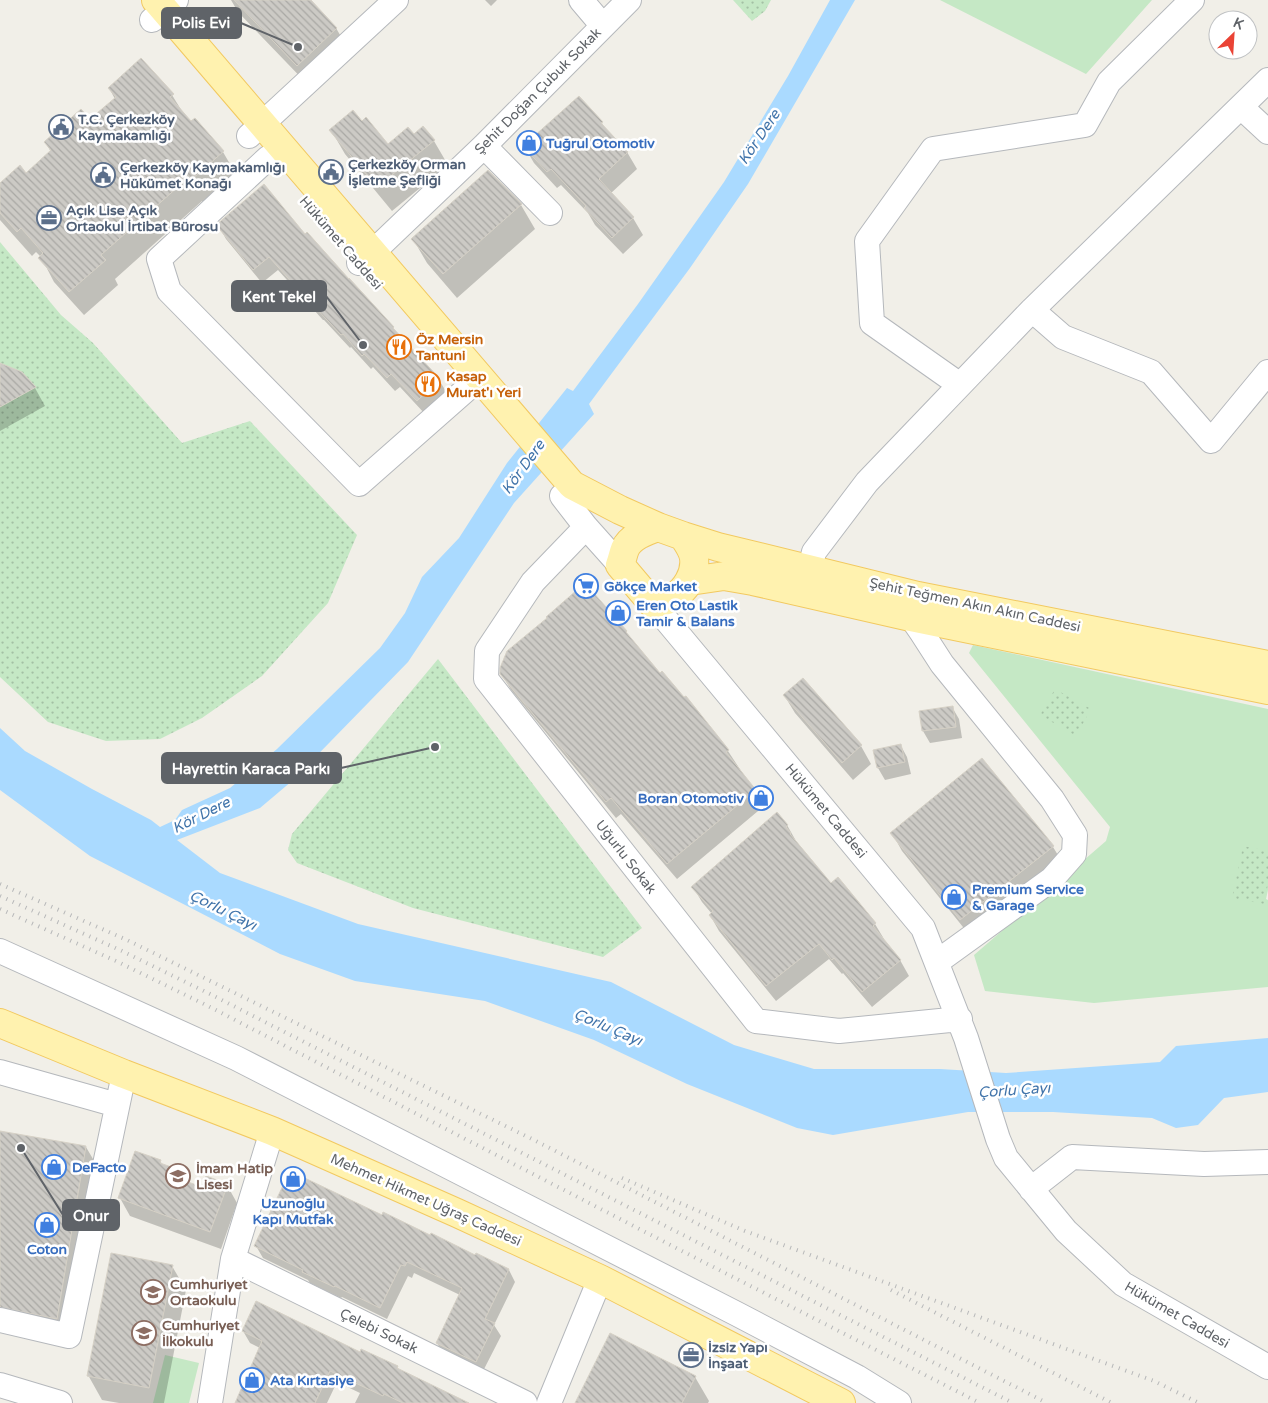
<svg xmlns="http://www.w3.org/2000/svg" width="1268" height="1403" font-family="'Varela Round',sans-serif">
<defs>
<pattern id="park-dots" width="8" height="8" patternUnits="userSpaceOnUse" patternTransform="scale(1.25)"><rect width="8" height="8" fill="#c5e8c5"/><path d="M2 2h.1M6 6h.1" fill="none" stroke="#a3c0a4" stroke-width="1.8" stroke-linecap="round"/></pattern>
<pattern id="building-back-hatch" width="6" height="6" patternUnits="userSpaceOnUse" patternTransform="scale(1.25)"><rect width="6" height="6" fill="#cccac5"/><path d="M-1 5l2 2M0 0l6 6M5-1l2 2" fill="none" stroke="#a9a8a4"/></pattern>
</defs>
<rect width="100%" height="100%" fill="#f1efe8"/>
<path fill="#c5e8c5" d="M940,0H1152L1086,74Z
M973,645L1268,709V890L1266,899L1268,900V987L1094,1003L985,991L974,955L1106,841L1110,827L969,653Z
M165,1355L199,1363L189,1403H153Z"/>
<path fill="url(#park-dots)" d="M733,0H771L765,11L752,21Z
M0,242L61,315L93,343L182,443L250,421L357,535L328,603L262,676L202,718L160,739L106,741L48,722L0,677Z
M438,659L642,928L603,957L413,908L297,863L288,850L292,834Z
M1055,689L1091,709L1076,736L1040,715Z
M1243,846L1268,851V884L1264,904L1232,898Z"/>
<path fill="#aadaff" d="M830,0H855L748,184L690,268L589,404L594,414L514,503L408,662L292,781L260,808L177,840L220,873L358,924L611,982L734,1045L814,1069H940L1006,1073L1160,1062L1176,1046L1268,1038V1092L1224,1098L1198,1125L1176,1128L1152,1118L1053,1112H968L833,1135L797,1128L687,1084L594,1040L485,1001L355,981L280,954L90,856L0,790V728L25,751L92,789L151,820L160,827L175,820L182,810L230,788L277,749L380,648L405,613L422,577L459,538L507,463L567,388L573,391L638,304L724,182L788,76Z"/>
<path fill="#0003" d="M231,0H309L336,28L350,52L312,89L238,12Z
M485,0H497L491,6Z
M109,88L172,95L185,116L191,123L195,120L223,152L237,176L205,204L202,201L115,279L118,285L84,315L54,282L41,257L36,252L32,256L0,220V185L26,174L51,152L45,142L90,121L115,99Z
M578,97L602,123L605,129L627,152L637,169L610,194L633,218L643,235L623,254L595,225L588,213L561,185L557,188L534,163L524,146Z
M362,123L388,146L413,136L423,128L434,141L448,165L392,211L345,154L331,130Z
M521,205L535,229L457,298L427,263L413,239Z
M218,225L305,236L439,380L447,393L425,414L400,387L395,391L373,367L371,369L351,347L350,348L324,320H323L278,270L262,283L226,239Z
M0,368L21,373L35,388L45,406L0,431Z
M630,638L660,675L684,699L686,697L728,751L764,806L677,879L621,814L616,818L511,690L501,673Z
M784,695L861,746L871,764L853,780L795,713Z
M952,707L959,719L962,738L930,743L923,731L920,712Z
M901,746L907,757L911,774L885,780L878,768L874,751Z
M982,760L1053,847L1064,865L971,937L902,851L892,833Z
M787,825L796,841L831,885L875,924L884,939L883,940L900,960L909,976L872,1007L843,973L842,974L829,959L776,1001L719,931L710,915L712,914L702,902L693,887Z
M0,1132L86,1147L100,1171L70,1342L0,1330Z
M160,1161L163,1165L173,1169L180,1181L203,1189L227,1185L237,1203L221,1249L130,1216L120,1198Z
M382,1217L476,1257V1255L509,1270L515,1282L494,1325L501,1336L482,1373L444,1355L437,1343L460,1295L414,1273L412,1278L408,1276L387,1319L342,1297L341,1298L310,1283L308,1280L263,1258L256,1246Z
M172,1266L186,1290L164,1403H119L102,1400L88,1375Z
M243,1331L360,1354L397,1367L399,1370L466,1403H355L360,1393L337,1382L327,1403H236L260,1348L250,1343Z
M695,1377L709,1401L708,1403H578Z"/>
<path fill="url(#building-back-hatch)" stroke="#d6d1c6" d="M234,0H311L337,28L297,66Z
M141,58L174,94L170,97L191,121L195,118L224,151L190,181L188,178L101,255L106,260L69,292L38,258L43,253L21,228L17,232L0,213V183L20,165L26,173L51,150L44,142L81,109L90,119L116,97L108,88Z
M579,96L603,122L601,123L628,152L599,179L634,217L612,238L584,208L586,206L551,169L547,172L523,146Z
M353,110L362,121L366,117L388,144L408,127L414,134L423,126L435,140L377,187L329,130Z
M488,170L522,204L443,274L411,239Z
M264,184L305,234L307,232L349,279V278L394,327L393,328L440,379L417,401L391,374L387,378L364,354L362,356L343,334L341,335L315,307H314L269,257L253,270L216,225Z
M0,363L22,372L36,387L0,407Z
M585,583L627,631L626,632L660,673L662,671L684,697L686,696L729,750L726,752L756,790L667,864L611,798L606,802L500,674V668L507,651L547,618L546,617Z
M803,678L862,745L842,763L783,695Z
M953,706L956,727L922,731L919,711Z
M901,744L905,762L877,768L873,750Z
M982,758L1054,846L960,920L890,833Z
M777,812L788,825L786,827L791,833L790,834L831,883L838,877L876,923L873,926L901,960L862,992L834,958L832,960L819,944L766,986L709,915L713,911L691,887Z
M0,1131L86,1146L57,1319L0,1307Z
M135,1151L161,1160L160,1163L174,1168L171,1176L202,1187L206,1176L228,1184L210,1232L118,1198Z
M290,1171L382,1215L383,1212L430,1235L431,1233L475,1255L476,1253L509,1269L485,1319L495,1323L476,1362L436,1343L462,1288L407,1262L405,1266L401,1265L380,1308L335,1286L334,1287L302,1272L303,1270L254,1246Z
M111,1253L173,1265L149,1388L87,1376Z
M256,1301L360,1352L361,1349L398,1366L397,1368L469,1403H403L384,1394L383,1396L330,1371L315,1403H235L262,1341L242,1331Z
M610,1333L696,1376L682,1403H575Z"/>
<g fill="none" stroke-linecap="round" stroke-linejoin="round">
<defs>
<path id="minor" d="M581,0L603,26
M152,20L176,0
M1241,107L1268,132
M249,136L396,0
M484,146L550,213
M268,158L159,259L169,291L359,484L468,388
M359,263L373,252L484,146L629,0
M1032,310L1063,337L1151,372L1211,441L1268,372
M960,385L872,323L867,241L933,149L1085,125L1109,82L1192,0
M562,496L586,527L620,565
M586,527L533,582L487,651L486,679L756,1021L839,1031L960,1019
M810,568L814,552L867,482L1032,310L1268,80
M653,604L923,928L966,1038L998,1139L1006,1158L1066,1231L1123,1284L1268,1367
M911,617L922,633L942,664L1052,799L1075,835L1074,854L1052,879L937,962
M0,951L236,1058L737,1314L857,1377L899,1403
M0,1072L117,1105
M1031,1189L1072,1157L1204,1164L1268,1162
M233,1259L525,1403
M0,1320L69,1336L124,1074
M0,1385L60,1403
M210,1403L233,1259L272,1131
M549,1403L600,1279"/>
<path id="major" d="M156,0L572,485L620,510L658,527
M658,527L683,536C687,542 693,550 694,558C696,573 686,591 672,598C667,601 659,602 653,604L620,565C622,560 623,554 625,549C630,537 646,531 658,527Z
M683,536L718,547L918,596L1268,665
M690,581L724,576L753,581L911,617L1268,690
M0,1023L124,1074L272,1131L457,1213L600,1279L841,1403"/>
</defs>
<use href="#minor" stroke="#b5b8bc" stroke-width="26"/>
<use href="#major" stroke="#f2c960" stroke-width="30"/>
<use href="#minor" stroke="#fff" stroke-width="24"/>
<use href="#major" stroke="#fff2af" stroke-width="28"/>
<path stroke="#b6b7b8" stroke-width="4" stroke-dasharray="1 6" stroke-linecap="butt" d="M0,884L127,940L536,1141L1047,1403
M0,896L122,951L210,994L1013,1403
M0,909L116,961L208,1006L682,1251L980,1403
M622,1178L745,1231L1154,1381L1199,1403
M891,1290L1112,1403"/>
</g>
<defs>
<symbol id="civic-ring" viewBox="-11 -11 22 22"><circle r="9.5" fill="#fff" stroke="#5c6f8a" stroke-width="1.5"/><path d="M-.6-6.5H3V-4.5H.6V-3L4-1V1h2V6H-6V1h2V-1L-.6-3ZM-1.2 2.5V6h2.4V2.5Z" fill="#5c6f8a"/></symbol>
<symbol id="shop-ring" viewBox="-11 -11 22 22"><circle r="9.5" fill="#fff" stroke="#3f7fe0" stroke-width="1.5"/><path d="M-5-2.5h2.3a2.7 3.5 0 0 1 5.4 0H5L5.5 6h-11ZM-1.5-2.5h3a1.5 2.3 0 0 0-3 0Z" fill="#3f7fe0"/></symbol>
<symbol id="office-ring" viewBox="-11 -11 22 22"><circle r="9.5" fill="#fff" stroke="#5c6f8a" stroke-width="1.5"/><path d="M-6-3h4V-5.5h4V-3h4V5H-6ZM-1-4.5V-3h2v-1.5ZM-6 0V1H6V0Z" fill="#5c6f8a"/></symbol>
<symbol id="restaurant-ring" viewBox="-11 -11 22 22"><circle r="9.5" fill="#fff" stroke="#e8710a" stroke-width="1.5"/><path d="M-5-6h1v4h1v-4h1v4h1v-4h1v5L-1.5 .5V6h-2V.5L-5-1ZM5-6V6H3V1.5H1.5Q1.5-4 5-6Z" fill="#e8710a"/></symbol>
<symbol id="supermarket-ring" viewBox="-11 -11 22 22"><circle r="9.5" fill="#fff" stroke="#3f7fe0" stroke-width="1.5"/><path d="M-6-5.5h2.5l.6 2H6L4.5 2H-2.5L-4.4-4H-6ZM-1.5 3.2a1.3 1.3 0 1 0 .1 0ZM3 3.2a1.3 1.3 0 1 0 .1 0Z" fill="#3f7fe0"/></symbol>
<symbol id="school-ring" viewBox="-11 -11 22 22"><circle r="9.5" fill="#fff" stroke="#8d6e63" stroke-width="1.5"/><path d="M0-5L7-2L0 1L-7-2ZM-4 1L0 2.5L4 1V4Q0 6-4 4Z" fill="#8d6e63"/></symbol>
</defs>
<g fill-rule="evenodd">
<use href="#civic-ring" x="47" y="113" width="28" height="28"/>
<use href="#shop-ring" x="515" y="129" width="28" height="28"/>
<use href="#civic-ring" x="317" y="158" width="28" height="28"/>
<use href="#civic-ring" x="89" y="161" width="28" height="28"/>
<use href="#office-ring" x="35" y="204" width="28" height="28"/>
<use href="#restaurant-ring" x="385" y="333" width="28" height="28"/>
<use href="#restaurant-ring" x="414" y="370" width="28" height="28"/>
<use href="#supermarket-ring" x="572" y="572" width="28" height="28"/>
<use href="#shop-ring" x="604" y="599" width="28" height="28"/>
<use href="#shop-ring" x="747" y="784" width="28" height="28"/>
<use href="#shop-ring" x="940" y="883" width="28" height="28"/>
<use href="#shop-ring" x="40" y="1153" width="28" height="28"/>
<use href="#school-ring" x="164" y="1162" width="28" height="28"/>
<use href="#shop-ring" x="279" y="1165" width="28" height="28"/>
<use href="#shop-ring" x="33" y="1211" width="28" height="28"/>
<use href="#school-ring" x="139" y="1278" width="28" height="28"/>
<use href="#school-ring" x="130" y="1319" width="28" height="28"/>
<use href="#office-ring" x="677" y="1341" width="28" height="28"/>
<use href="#shop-ring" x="238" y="1366" width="28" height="28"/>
</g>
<g text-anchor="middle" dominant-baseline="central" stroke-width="5" stroke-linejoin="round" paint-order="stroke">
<g font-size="14" fill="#5f6368" stroke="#fff">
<text transform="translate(538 91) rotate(-45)">Şehit Doğan Çubuk Sokak</text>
<text transform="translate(341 243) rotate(49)">Hükümet Caddesi</text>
<text transform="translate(975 605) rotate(12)">Şehit Teğmen Akın Akın Caddesi</text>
<text transform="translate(826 811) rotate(50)">Hükümet Caddesi</text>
<text transform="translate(626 857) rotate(52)">Uğurlu Sokak</text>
<text transform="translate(426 1200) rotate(24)">Mehmet Hikmet Uğraş Caddesi</text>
<text transform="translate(1177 1315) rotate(30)">Hükümet Caddesi</text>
<text transform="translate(379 1331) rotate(26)">Çelebi Sokak</text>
</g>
<g font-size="14" font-weight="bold" fill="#4e5e75" stroke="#fff" text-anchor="start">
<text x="78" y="119">T.C. Çerkezköy<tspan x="78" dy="16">Kaymakamlığı</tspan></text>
<text x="348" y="164">Çerkezköy Orman<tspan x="348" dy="16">İşletme Şefliği</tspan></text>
<text x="120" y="167">Çerkezköy Kaymakamlığı<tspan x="120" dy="16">Hükümet Konağı</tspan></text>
<text x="66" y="210">Açık Lise Açık<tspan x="66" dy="16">Ortaokul İrtibat Bürosu</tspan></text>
<text x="708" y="1347">İzsiz Yapı<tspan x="708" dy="16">İnşaat</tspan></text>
</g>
<g font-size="14" font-weight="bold" fill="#366cbe" stroke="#fff" text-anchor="start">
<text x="546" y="143">Tuğrul Otomotiv</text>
<text x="604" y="586">Gökçe Market</text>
<text x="636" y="605">Eren Oto Lastik<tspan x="636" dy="16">Tamir &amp; Balans</tspan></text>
<text x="744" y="798" text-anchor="end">Boran Otomotiv</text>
<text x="972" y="889">Premium Service<tspan x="972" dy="16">&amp; Garage</tspan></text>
<text x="72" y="1167">DeFacto</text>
<text x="293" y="1203" text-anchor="middle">Uzunoğlu<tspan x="293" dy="16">Kapı Mutfak</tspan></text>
<text x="47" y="1249" text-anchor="middle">Coton</text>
<text x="270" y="1380">Ata Kırtasiye</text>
</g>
<g font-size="14" font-weight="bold" fill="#c56008" stroke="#fff" text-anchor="start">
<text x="416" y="339">Öz Mersin<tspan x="416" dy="16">Tantuni</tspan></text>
<text x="446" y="376">Kasap<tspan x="446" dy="16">Murat'ı Yeri</tspan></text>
</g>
<g font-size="14" font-weight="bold" fill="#785e54" stroke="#fff" text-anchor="start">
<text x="196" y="1168">İmam Hatip<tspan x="196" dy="16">Lisesi</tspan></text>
<text x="170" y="1284">Cumhuriyet<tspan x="170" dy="16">Ortaokulu</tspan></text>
<text x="162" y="1325">Cumhuriyet<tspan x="162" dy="16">İlkokulu</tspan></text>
</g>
<g font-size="15" font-style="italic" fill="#4174aa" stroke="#fff">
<text transform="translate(759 137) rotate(-56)">Kör Dere</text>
<text transform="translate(523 467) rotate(-54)">Kör Dere</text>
<text transform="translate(201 815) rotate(-27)">Kör Dere</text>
<text transform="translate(223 910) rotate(26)">Çorlu Çayı</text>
<text transform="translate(608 1027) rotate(23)">Çorlu Çayı</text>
<text transform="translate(1014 1090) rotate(-4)">Çorlu Çayı</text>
</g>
</g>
<path fill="none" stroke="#5f6368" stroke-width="2" d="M298 47L241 23M363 345L326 296M435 747L341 768M21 1148L63 1215"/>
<g fill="#5f6368" stroke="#fff" stroke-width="2">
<circle cx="298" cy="47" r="5"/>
<circle cx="363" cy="345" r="5"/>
<circle cx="435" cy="747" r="5"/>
<circle cx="21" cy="1148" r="5"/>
</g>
<g fill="#5f6368" stroke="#5f6368" stroke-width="2">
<rect x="162" y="8" width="79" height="30" rx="5"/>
<rect x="232" y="281" width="94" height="30" rx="5"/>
<rect x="162" y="753" width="179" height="30" rx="5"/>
<rect x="63" y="1200" width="56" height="30" rx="5"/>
</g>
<g font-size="15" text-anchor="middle" font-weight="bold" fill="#fff">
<text x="201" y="28">Polis Evi</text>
<text x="279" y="302">Kent Tekel</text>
<text x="251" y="774">Hayrettin Karaca Parkı</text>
<text x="91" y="1221">Onur</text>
</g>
<g transform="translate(1233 35) rotate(25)"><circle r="24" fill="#ffffff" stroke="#bfc1c3"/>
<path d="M0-4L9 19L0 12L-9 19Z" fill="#ea4335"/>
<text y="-8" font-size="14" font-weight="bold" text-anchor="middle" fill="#5f6368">K</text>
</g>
</svg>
